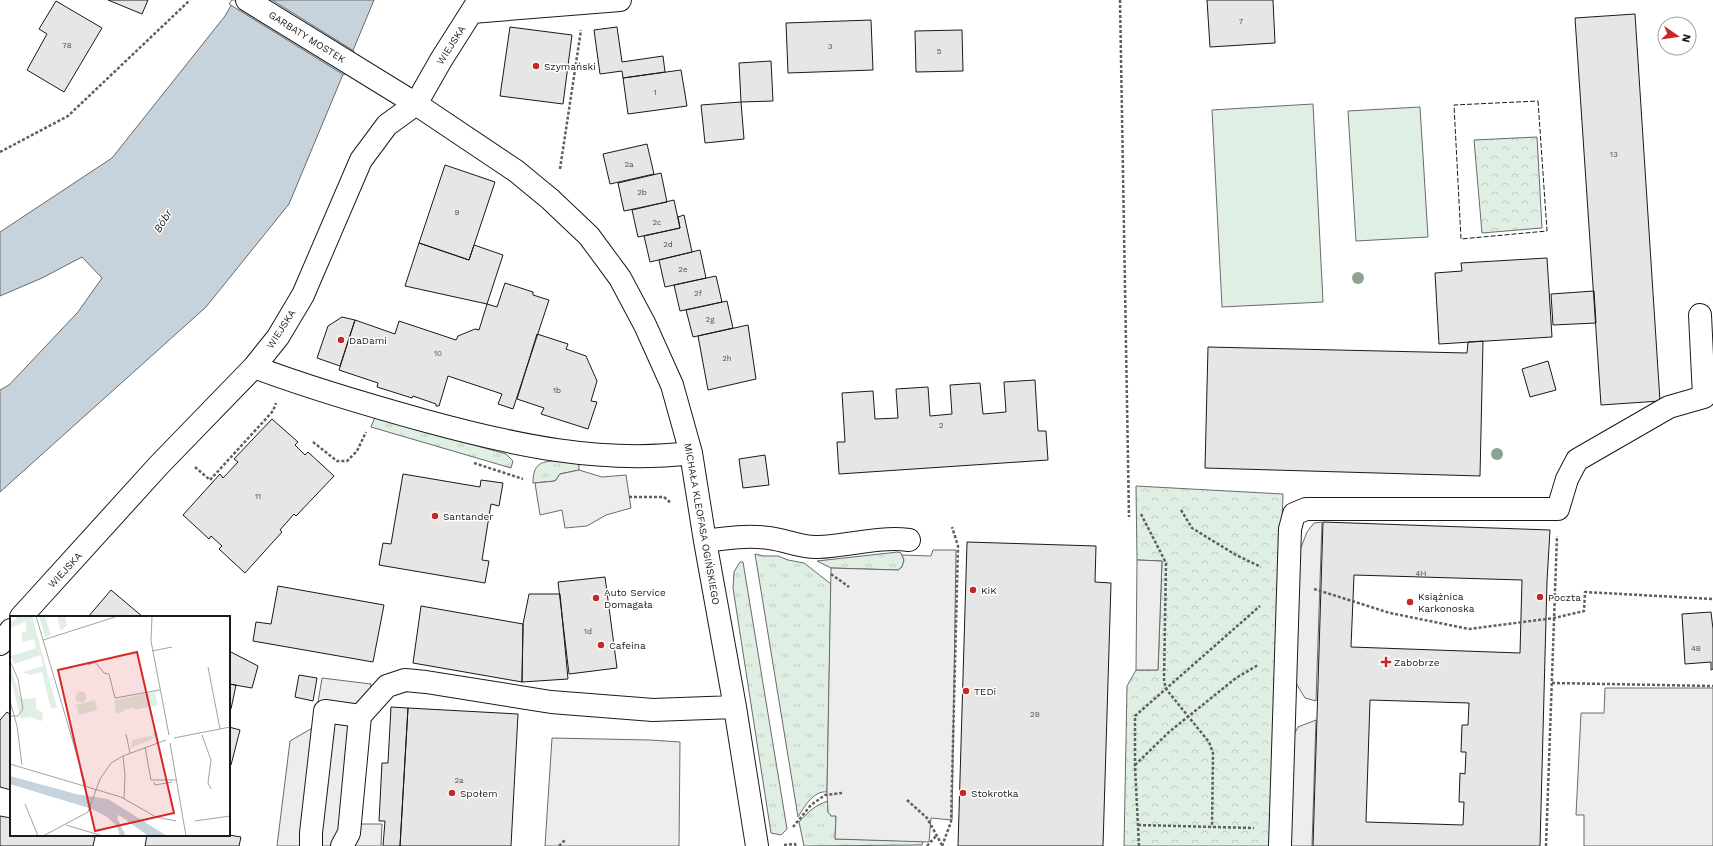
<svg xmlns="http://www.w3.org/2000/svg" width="1713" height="846" font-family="'Work Sans',sans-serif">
<defs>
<pattern id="grass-tufts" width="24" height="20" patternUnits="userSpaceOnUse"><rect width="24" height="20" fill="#e0efe3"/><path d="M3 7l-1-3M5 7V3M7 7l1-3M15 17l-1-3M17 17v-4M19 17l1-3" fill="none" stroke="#c0ccc2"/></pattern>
<pattern id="park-crowns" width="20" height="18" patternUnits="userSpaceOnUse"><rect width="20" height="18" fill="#e0efe3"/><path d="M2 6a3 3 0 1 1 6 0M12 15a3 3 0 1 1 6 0" fill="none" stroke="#c0ccc2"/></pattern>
</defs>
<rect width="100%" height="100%" fill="#fff"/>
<path fill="url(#grass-tufts)" stroke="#6a6a6a" d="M375,417L506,454L513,461L511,468L371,427Z
M565,460L579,461V470L560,474L555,481L533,483C533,459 545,462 565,460Z
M898,552L901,553L904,560L902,567L898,570L831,568L817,561Z
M755,554L764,556H778L788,560L804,563L831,584L827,792C814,790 804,807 798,817Z
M740,562H743L787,829L781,835L771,833L733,588L734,572Z
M828,801V812L836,816L835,839L923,841L922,845L804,846L799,822C808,812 815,805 828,801Z"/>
<path fill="url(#park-crowns)" stroke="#6a6a6a" d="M1537,137L1542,228L1482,233L1474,140Z
M1136,486L1283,494L1271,846H1124L1127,686L1136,670H1158L1162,561L1137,560Z"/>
<path fill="#e0efe3" stroke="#6a6a6a" d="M1313,104L1323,302L1222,307L1212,110Z
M1420,107L1428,237L1356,241L1348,111Z"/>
<path fill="#ededed" stroke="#6a6a6a" d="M579,470L602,477L626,475L631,508L606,515L587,526L565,528L562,510L540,515L535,483L555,481L560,474Z
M1322,522L1316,701L1305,698L1297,685L1295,675L1298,555L1307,532L1314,523Z
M933,550H956L952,820L931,818L929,842L835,839L836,816H831L828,812L827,792L831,568L898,570L902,567L904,560L902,555L931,556Z
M1137,560L1162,561L1158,670H1136Z
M322,678L371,684L357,824H382L381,846H277L290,741L314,727Z
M1605,688H1713V846H1584V815H1576L1581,713H1604Z
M1316,720L1312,846H1288L1291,740L1298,727Z
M552,738L650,740L680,742L679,846H545Z"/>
<path fill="#c6d2dc" stroke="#6a6a6a" d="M234,0H374L289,204L206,307L0,492V390L9,385L78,312L102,278L82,257L42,278L0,296V232L112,158L225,16Z"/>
<path fill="#fff" stroke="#6a6a6a" d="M232,0H272L354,51L344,75L229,4Z"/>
<path fill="#e6e6e6" stroke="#1a1a1a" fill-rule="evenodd" d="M108,0H148L142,14Z
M1207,0H1273L1275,43L1210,47Z
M56,1L102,28L64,92L27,70L47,34L39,29Z
M1635,14L1660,401L1601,405L1575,18Z
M871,20L873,70L788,73L786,23Z
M510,27L572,35L563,104L500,96Z
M617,27L622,62L663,56L665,72L623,78L622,71L600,74L594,30Z
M962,30L963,71L916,72L915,31Z
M771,61L773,101L741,102L739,63Z
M681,70L687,106L628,114L623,78Z
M741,102L744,139L705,143L701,105Z
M647,144L654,174L610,184L603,154Z
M445,165L495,182L469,260L419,243Z
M661,173L667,202L624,211L618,183Z
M674,200L680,228L638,237L632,210Z
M684,215L692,252L650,262L644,236L680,228L678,217Z
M419,243L469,260L474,245L503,255L487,304L405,286Z
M700,250L706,278L665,287L659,260Z
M1547,258L1552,337L1439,344L1435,273L1462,271L1461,263Z
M716,276L722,302L680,311L674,285Z
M505,283L533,292V295L549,300L513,409L498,404L502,394L448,376L439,406H436V404L413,396L412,398L377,387L378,383L339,370L355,320L395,334L399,321L456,340L458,336L475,329L479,330L487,304L497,307Z
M1594,291L1596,323L1553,325L1551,294Z
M727,301L733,328L693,337L686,310Z
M342,317L355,320L340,366L317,358L328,326Z
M748,325L756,379L708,390L698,336Z
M537,334L568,344L566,349L586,356L597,381L591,401L597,402L588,429L541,414L544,408L517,399Z
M1483,341L1480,476L1205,468L1208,347L1467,353L1468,342Z
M1548,361L1556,390L1530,397L1522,369Z
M1035,380L1038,431H1046L1048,460L839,474L837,442H845L842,393L873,391L875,419L898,418L896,389L928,387L930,416L952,414L950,385L980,383L983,414L1006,412L1004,382Z
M272,419L298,442L295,445L305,455L308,452L334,476L296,516L294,514L280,530L282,532L245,573L219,549L222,546L211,536L209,539L183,515L220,474L223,478L238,462L234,459Z
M765,455L769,485L743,488L739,459Z
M403,474L480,487L481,480L503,483L499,506L491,504L482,560L489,561L485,583L379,565L383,543L391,544Z
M1323,522L1550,530L1547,581L1540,846H1313ZM1354,575L1522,580L1520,653L1351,647ZM1370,700L1469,703L1468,725H1462L1461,752H1466L1465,774L1460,773L1459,802H1464L1463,825L1366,822Z
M967,542L1096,546L1095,582L1111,583L1103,846H958Z
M605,577L617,668L569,674L558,582Z
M278,586L384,605L373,662L253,641L256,622L271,624Z
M111,590L143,617H88Z
M529,594H560L568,679L522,682L523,624Z
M421,606L523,624L522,682L413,663Z
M1711,612L1713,629V669L1711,670V662L1685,664L1682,614Z
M229,651L258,666L252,688L229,684Z
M299,675L317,678L313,701L295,697Z
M229,684L236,685L231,709H229Z
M391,707L408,708L400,846H383L385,821H379L382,763H388Z
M408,708L518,714L511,846H400Z
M7,712L11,715V790L0,787V720Z
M229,727L240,730L231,765L229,764Z
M0,816L11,818V835H87L95,837L93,846H0Z
M147,835H229L241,837L239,846H145Z"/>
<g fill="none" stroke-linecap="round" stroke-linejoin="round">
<defs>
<path id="minor" d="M247,0L416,104L516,171L550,199L589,236L620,278L645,325L672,385L691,453L705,541L735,707L757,846
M472,12L620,0
M254,367C310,388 368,405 426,421C514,445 600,464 691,453
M705,541C727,538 748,535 769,538C786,540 801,548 818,547C848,546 879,536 909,540
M21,617L159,465L254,367L278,337L303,295L361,160L387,125L416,104L441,60L479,0
M0,644L11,630
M311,846V833L325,711L360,716
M342,846L349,833L360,716L387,686L405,680L426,682L551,702L653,710L735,707
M1280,846L1290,529L1294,514L1306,509H1558L1567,479L1577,460L1669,407L1704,397L1700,315"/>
</defs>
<use href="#minor" stroke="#1a1a1a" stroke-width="24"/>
<path stroke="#5f5f5f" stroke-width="2.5" stroke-dasharray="3 2" stroke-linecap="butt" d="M1120,0L1129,517
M0,152L68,116L190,0
M560,169L581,30
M313,442L337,461H347L357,451L366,432
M474,463L523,479
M195,467L210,480L273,411L276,403
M629,497H664L671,503
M1181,510L1192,528L1236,555L1261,567
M1141,514L1166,563L1164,680L1166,689L1209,742L1213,753L1212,827
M831,574L849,587
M1314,589L1390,613L1469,629L1554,618L1584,611L1585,592L1713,599
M1552,683L1713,686
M1135,765L1169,732L1236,678L1258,665
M907,800L927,818L942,845
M1138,825L1254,828
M793,827L811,805L825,795L842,793
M784,845L795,844L796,846
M559,846L566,839
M927,846L936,836
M942,846L951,822L958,546L952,527
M1139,846L1135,766V716L1260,606
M1546,846L1557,536"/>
<use href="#minor" stroke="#fff" stroke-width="22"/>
<path stroke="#1a1a1a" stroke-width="1" stroke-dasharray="5 2" stroke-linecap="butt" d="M1538,101L1547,231L1461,239L1454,105Z"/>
</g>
<g fill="#8aa48f">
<circle cx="1358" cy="278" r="6"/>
<circle cx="1497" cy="454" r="6"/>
</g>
<g fill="#c62828" stroke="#fff" stroke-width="1.5">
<circle cx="536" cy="66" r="4"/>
<circle cx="341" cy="340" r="4"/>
<circle cx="435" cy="516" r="4"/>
<circle cx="973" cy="590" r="4"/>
<circle cx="1540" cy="597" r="4"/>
<circle cx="596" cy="598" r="4"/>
<circle cx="1410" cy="602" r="4"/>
<circle cx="601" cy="645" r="4"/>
<path d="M1384 656h4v4h4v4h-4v4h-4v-4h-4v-4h4z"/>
<circle cx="966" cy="691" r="4"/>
<circle cx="452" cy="793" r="4"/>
<circle cx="963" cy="793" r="4"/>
</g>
<g text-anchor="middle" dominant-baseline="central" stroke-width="3" stroke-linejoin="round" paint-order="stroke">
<g font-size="8" fill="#4d4d4d">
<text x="1241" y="21">7</text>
<text x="67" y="45">78</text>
<text x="830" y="46">3</text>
<text x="939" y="51">5</text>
<text x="655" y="92">1</text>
<text x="1614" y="154">13</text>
<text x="629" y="164">2a</text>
<text x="642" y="192">2b</text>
<text x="457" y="212">9</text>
<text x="657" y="222">2c</text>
<text x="668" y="244">2d</text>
<text x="683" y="269">2e</text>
<text x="698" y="293">2f</text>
<text x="710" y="319">2g</text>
<text x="438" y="353">10</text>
<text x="727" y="358">2h</text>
<text x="557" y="390">1b</text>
<text x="941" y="425">2</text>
<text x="258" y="496">11</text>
<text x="1421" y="573">4H</text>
<text x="588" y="631">1d</text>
<text x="1696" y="648">4B</text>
<text x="1035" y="714">2B</text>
<text x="459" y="780">2a</text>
</g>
<g font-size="10" fill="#1a1a1a" stroke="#fff">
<text transform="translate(307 37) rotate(32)">GARBATY MOSTEK</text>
<text transform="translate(451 45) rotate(-57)">WIEJSKA</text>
<text transform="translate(281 329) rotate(-57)">WIEJSKA</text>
<text transform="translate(702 524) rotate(80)">MICHAŁA KLEOFASA OGIŃSKIEGO</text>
<text transform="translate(65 570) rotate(-47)">WIEJSKA</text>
</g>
<g font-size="10" fill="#1a1a1a" stroke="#fff" text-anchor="start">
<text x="544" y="66">Szymański</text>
<text x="349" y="340">DaDami</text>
<text x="443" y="516">Santander</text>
<text x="981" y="590">KiK</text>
<text x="604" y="592">Auto Service<tspan x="604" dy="12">Domagała</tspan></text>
<text x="1418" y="596">Książnica<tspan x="1418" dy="12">Karkonoska</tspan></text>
<text x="1548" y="597">Poczta</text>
<text x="609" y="645">Cafeina</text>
<text x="1394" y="662">Zabobrze</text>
<text x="974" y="691">TEDi</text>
<text x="460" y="793">Społem</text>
<text x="971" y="793">Stokrotka</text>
</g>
<g font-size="11" font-style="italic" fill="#1a1a1a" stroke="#fff">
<text transform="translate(163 221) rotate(-59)">Bóbr</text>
</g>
</g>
<g transform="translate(10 616)">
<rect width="220" height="220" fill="#fff"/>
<path d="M144,110L148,118L147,121L121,132L122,124L141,120L144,122Z" fill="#e0efe3"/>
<path d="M9,0H22L47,92L41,93L32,56L20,59L13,56L33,50L31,39L4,48L1,40L26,32L24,23L13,26L11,17L17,15L15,6L0,12V7ZM29,0H35L41,19L35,21ZM47,0H55L57,9L51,15ZM0,49L11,83L26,82V93L33,97L32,105L20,101L11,103L0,60Z" fill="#e0efe3"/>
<path d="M145,76L148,89L125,94L123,92L113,94V96L106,98L104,84Z" fill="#e0efe3"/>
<path d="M65.5 81a5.5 5.5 0 1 1 11 0a5.5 5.5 0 1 1-11 0ZM85,84L87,94L69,99L66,89Z" fill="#e0efe3"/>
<path d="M0,160L66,178L98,183L157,220L137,219L109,199L107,202L116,220H110L107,210L97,201L82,193L0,168Z" fill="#c6d2dc"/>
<path fill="none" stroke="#a3a3a3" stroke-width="1" d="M26,0L76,170M142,0L141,25L159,119M33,24L105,1M142,35L162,31M0,45L8,63L13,93L8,100H0M78,49L85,46L94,57L99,58L105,82L150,74M198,51L210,113M0,85L7,110L12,149M116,118L120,137M192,119L201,144L198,167L201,173M164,122L220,111M160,127L176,220M135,131L141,164H167M113,140L115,159L114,183M0,148L111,181L146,201L166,205M144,166L145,169L162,166M15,188L28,220M185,205L220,200M56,209L93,220M33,220L78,196L90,163L101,147L113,140L156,124"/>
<path fill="#d62828" fill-opacity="0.15" stroke="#d62828" stroke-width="2" d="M127,36L164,197L85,215L48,54Z"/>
<rect width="220" height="220" fill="none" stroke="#1a1a1a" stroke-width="2"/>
</g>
<g transform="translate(1677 36) rotate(103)"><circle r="19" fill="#ffffff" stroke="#a3a3a3"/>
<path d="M0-3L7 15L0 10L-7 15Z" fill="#c62828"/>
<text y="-6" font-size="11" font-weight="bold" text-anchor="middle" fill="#1a1a1a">N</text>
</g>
</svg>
